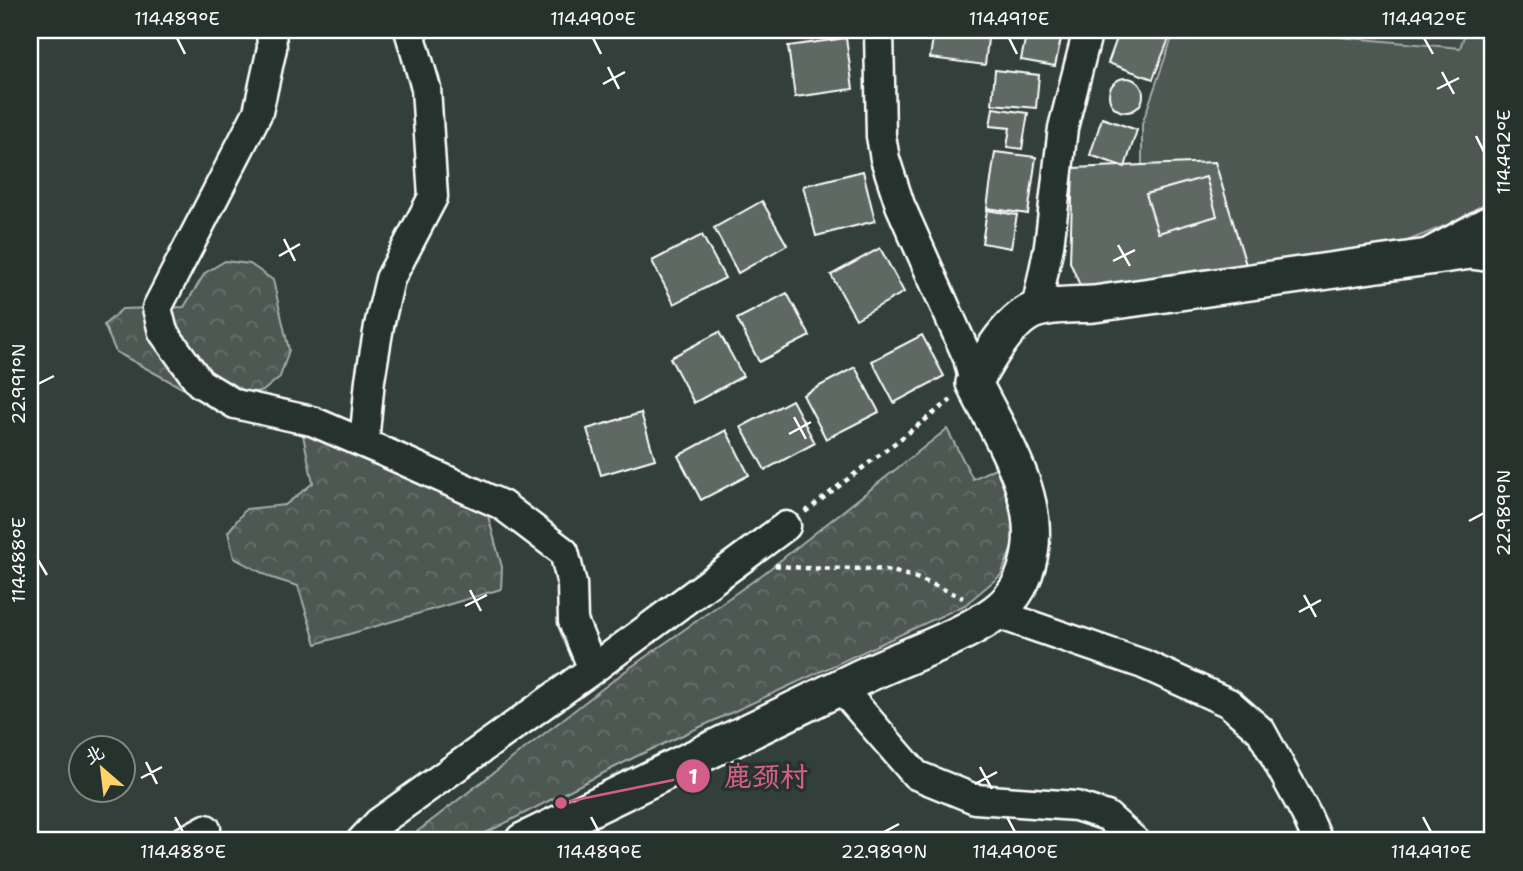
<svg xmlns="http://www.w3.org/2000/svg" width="1523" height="871" font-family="'Shantell Sans','LXGW WenKai TC',sans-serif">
<defs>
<pattern id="forest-crowns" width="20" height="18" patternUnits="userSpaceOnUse" patternTransform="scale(1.75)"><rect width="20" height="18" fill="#4d5853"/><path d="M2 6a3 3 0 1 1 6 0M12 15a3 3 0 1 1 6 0" fill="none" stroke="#68716d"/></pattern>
</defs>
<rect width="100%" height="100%" fill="#333f3a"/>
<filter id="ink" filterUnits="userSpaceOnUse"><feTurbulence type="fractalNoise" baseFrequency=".0143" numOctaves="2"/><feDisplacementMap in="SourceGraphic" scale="14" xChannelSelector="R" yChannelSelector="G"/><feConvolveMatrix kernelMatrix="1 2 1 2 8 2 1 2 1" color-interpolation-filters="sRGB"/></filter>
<g filter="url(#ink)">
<path fill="#404c47" d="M1264,30H1493V169L1460,48Z"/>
<path fill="#4d5853" stroke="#a6aca9" stroke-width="2" d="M1166,30H1264L1460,48L1466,30H1493V199L1447,225L1375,254L1247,268L1142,165V124L1173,35Z"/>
<path fill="url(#forest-crowns)" stroke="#a6aca9" stroke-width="2" d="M225,261L250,264L273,280L289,350L280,377L263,391L241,393L184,389L116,352L104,325L122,309L184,307L205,273Z
M947,429L973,479L1001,465L1008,483L1016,537L1001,575L965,605L635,757L470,841H405L624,672L763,574Z
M303,435L347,445L423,477L488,516L502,567L501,589L316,644L298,586L272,578L234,558L228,532L246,509L285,505L313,483Z"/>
<path fill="#5f6964" stroke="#fff" stroke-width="2" d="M934,30H989L985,65L930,58Z
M1027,30H1063L1055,66L1021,60Z
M1120,30H1152L1170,36L1153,79L1108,63Z
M846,38L853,89L795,97L788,46Z
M995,70L1039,75L1036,108L992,104Z
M1109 95a17 17 0 1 1 34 0a17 17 0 1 1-34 0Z
M993,108L1028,113L1022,149L1007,147L1010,128L990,126Z
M1102,118L1137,130L1125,167L1090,155Z
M995,152L1036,157L1028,214L987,208Z
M1215,162L1247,268L1083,293L1070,262L1073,168Z
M863,171L875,221L816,236L803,186Z
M1206,177L1217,216L1158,233L1146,194Z
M762,201L787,245L738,273L714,228Z
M987,210L1017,215L1011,248L982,243Z
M702,235L725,278L674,304L652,261Z
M880,248L904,292L856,319L831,275Z
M787,293L810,336L759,362L737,319Z
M719,332L743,376L694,403L670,358Z
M922,335L944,376L894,403L872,361Z
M855,367L879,412L826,439L803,395Z
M792,400L815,443L765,470L741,427Z
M641,413L655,459L601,475L587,429Z
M726,430L749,475L701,500L678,456Z"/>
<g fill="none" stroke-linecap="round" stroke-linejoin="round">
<defs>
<path id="minor" d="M271,30L272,48L258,112L157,308L163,332L200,383L235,404L312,421L389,454L502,505L564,552L572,584L573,621L593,669
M879,30L881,136L885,159L900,205L968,358L974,383
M1430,252L1493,218
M1036,309L1049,246L1063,128L1088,30
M364,443L370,380L379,326L390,279L433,197L426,88L409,30
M995,613L1143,664L1229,703L1261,731L1306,814L1318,841
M840,687L916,775L975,799L1076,806L1107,816L1135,841
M184,841L206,829
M361,841L378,823L593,669L786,526"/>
<path id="tertiary" d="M523,841C635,786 748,732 861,677C902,657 959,639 995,613C1010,602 1022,585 1027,566C1046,502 1001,438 974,383C987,359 1011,316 1038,309C1056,304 1076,305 1094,304L1471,251L1493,254"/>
</defs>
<use href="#minor" stroke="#fff" stroke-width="33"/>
<use href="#tertiary" stroke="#fff" stroke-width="40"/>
<path stroke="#fff" stroke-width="4.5" stroke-dasharray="5 5" stroke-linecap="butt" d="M805,512L951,400
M775,565C812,571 848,567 885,570C909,573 941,588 963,598"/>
<use href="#minor" stroke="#26332d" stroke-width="28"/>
<use href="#tertiary" stroke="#26332d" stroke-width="35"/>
</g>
</g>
<path fill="none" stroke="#fff" stroke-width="2.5" d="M177,38L185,54M593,38L601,54M1009,38L1017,54M1424,38L1433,54M608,67L619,89M1442,72L1454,94M603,84L625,72M1437,89L1459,78M1476,136L1484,152M284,239L295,261M1118,245L1130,266M279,256L300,244M1113,261L1135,250M38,384L54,376M794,417L806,439M789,434L811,422M1469,521L1484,513M38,560L47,575M470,590L481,611M1304,595L1316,617M465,606L487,595M1299,612L1321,600M146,762L157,784M980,767L992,789M141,778L162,767M975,784L997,772M175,817L183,832M591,817L599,832M1007,817L1015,832M1423,817L1431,832M884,832L899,824"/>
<path fill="none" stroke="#d45d8c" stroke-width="2.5" d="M561 803L693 776"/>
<g fill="#d45d8c" stroke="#26332d" stroke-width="2.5">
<circle cx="561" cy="803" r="7"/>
<circle cx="693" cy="776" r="18"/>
</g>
<g font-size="21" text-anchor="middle" font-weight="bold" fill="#fff">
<text x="693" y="784">1</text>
</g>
<g font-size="28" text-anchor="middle" font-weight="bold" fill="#d45d8c" stroke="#26332d" stroke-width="7" stroke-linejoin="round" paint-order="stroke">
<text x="766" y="786">鹿颈村</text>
</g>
<rect width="1523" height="871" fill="none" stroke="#26332d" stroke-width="77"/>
<g transform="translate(102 769) rotate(332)"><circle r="33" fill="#26332d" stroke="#7d8581" stroke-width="2"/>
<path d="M0-5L12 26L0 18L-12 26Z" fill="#ffd166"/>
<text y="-10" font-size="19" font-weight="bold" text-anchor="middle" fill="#ffffff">北</text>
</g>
<rect x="38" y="38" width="1446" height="794" fill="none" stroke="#fff" stroke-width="2.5"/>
<g font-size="18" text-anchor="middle" fill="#fff">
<text x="177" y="25">114.489°E</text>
<text x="593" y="25">114.490°E</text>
<text x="1009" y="25">114.491°E</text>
<text x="1424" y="25">114.492°E</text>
<text transform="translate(1504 152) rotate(-90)" y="6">114.492°E</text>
<text transform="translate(19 384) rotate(-90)" y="6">22.991°N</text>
<text transform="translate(1504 513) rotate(-90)" y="6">22.989°N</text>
<text transform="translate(19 560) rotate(-90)" y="6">114.488°E</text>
<text x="183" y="858">114.488°E</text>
<text x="599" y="858">114.489°E</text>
<text x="884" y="858">22.989°N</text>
<text x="1015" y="858">114.490°E</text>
<text x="1431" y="858">114.491°E</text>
</g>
</svg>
